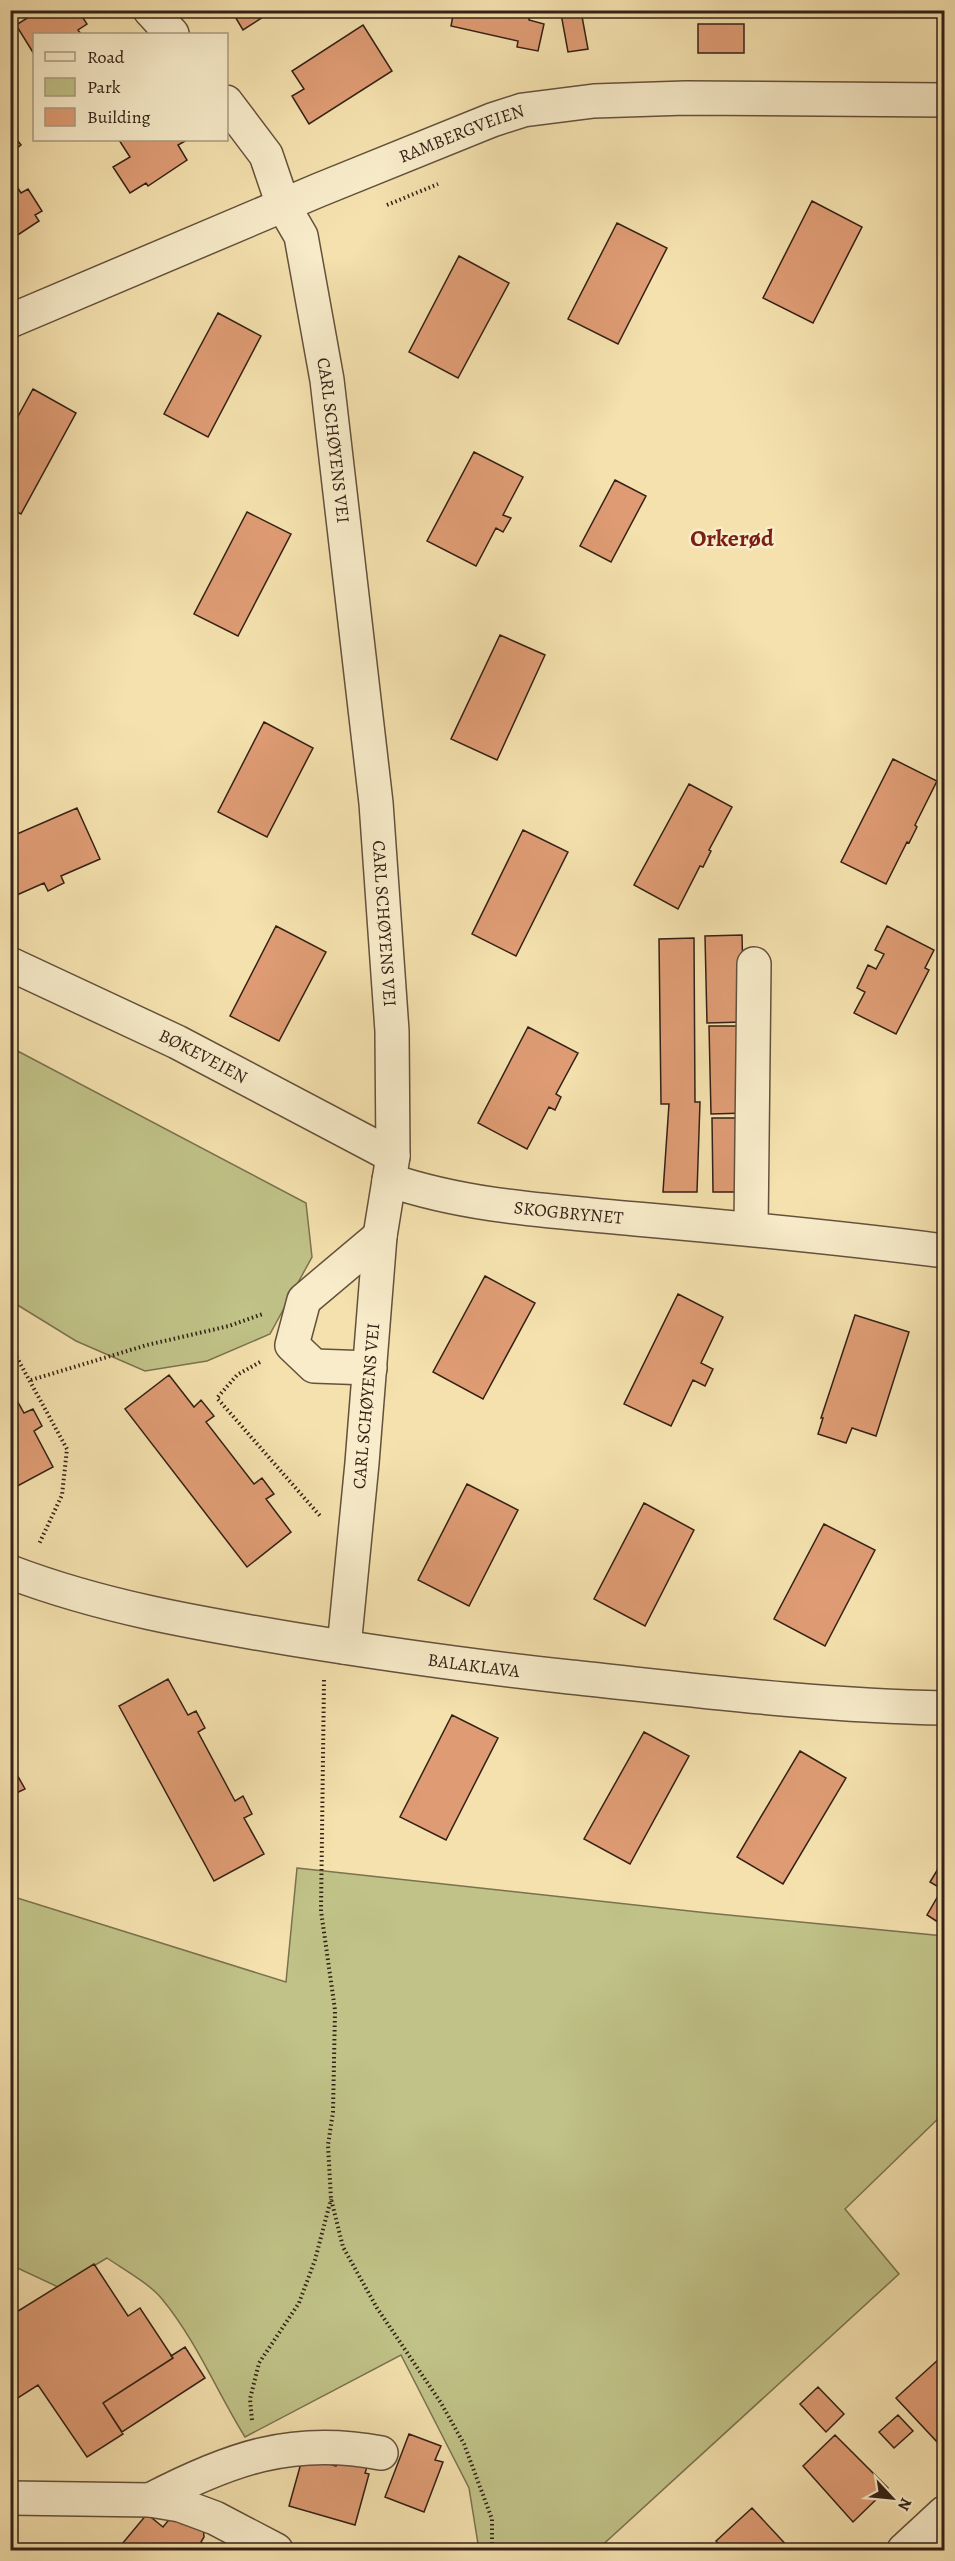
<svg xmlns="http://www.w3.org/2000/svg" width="955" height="2561" font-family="Alegreya,serif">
<rect width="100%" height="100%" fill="#f4e1ae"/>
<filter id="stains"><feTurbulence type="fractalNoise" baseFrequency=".00333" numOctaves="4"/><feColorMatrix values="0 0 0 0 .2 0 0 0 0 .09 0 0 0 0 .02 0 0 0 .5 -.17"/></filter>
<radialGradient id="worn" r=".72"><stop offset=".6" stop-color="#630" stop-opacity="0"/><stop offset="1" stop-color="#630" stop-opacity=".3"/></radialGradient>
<path fill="#c0c287" stroke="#7a724e" stroke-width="1.5" d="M10,1047L306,1203L312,1257L270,1334L207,1361L145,1371L76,1341L11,1301Z
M297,1868L708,1913L944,1936V2113L845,2209L899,2274L597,2550H479L469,2488L401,2355L245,2437C217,2392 196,2340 162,2299C150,2284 123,2269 107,2258L58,2287L11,2265V1896L286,1982Z"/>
<path fill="#df9c74" stroke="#342116" stroke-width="1.5" d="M40,10H78L87,24L78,30L81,34H34V54L16,25Z
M231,10H274L243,30Z
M454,10H531L529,20L544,24L538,51L517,47L518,41L451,26Z
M581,11L588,49L568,52L561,14Z
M698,24H744V53H698Z
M363,25L392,71L309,124L292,96L304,89L292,71Z
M10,131L21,145L10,154Z
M119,140H187L178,145L187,160L148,186L146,183L130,193L113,167L130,157Z
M10,176L21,193L28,189L42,211L35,215L39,221L10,240Z
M812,201L862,227L813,323L763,298Z
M617,223L667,248L618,344L568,319Z
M459,256L509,283L458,378L409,352Z
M218,313L261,336L208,437L164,414Z
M33,389L76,413L21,514L10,508V431Z
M474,452L523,477L503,515L511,518L503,532L496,528L476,566L427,541Z
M615,480L646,496L611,562L580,546Z
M247,512L291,534L238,636L194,614Z
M500,635L545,655L497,760L451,739Z
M264,722L313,748L267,837L218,812Z
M893,759L937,781L915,825L917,827L909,843L907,842L886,884L841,862Z
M689,784L732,807L709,850L711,851L703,867L700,866L678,909L634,885Z
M77,808L100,859L61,876L64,883L48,891L44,883L10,898V837Z
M523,830L568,852L516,956L472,934Z
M276,926L326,952L279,1041L230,1016Z
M887,926L934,950L925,968L929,970L896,1034L854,1013L865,992L857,988L868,965L876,969L884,954L875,950Z
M742,935L744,1022L707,1023L705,936Z
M694,938L695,1102H700L697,1192H663L669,1104H661L659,939Z
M709,1026H743L746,1113L711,1114Z
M528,1027L578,1053L556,1094L561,1097L555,1110L549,1107L527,1149L478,1123Z
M712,1118H744L745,1192H713Z
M485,1276L535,1303L483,1399L433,1372Z
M678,1294L723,1317L701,1363L713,1369L705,1386L693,1380L671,1426L624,1404Z
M855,1315L909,1332L876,1436L852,1428L846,1443L818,1434L823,1418H821Z
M169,1375L194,1407L201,1400L214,1416L206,1422L254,1484L262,1478L274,1494L266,1499L291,1532L247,1567L125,1409Z
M10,1388L24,1413L33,1409L42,1426L34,1431L53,1467L10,1490Z
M467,1484L518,1510L469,1606L418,1580Z
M644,1503L694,1530L645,1626L594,1599Z
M824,1524L875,1550L825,1646L774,1619Z
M168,1679L188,1715L196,1711L205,1728L198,1732L235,1801L243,1796L252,1814L244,1818L264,1854L214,1881L119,1706Z
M452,1715L498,1738L446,1840L400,1817Z
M644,1732L689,1756L630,1864L584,1839Z
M800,1751L846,1778L783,1884L737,1857Z
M10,1762L25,1789L10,1796Z
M944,1859V1926L927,1915L942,1889L930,1882Z
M94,2264L128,2316L140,2308L173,2358L103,2403L123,2434L87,2457L38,2385L10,2403V2316Z
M185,2347L205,2378L122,2432L103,2403L173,2358L171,2356Z
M939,2359L944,2364V2442L942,2440L939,2444L896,2398Z
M818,2387L844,2414L826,2432L800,2404Z
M898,2415L913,2431L894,2448L879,2432Z
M409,2434L441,2446L435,2460L443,2462L424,2512L385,2497Z
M835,2435L888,2488L853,2522L803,2466Z
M303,2456L336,2466L338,2462L369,2461L365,2473L369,2474L355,2525L289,2506Z
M752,2508L791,2550H725L716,2541Z
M147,2514L163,2527L172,2516L182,2524L184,2521L203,2524L204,2537L201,2542L212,2550H117Z"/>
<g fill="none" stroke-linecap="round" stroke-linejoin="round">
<defs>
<g id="minor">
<path d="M150,10L172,34"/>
<path id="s1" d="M226,102L266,155L283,205L301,236L327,380L376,803L392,1031L393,1156L380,1236L362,1463L344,1647"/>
<path id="s2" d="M10,321L319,190L492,120L523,110L594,101L686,98L944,100"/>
<path id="s3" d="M10,964L177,1042L393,1156"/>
<path id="s4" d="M389,1180C468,1207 553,1211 636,1219C739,1228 842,1238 944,1251"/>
<path d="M751,1229L754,964"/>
<path d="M370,1368L314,1366L292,1345L304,1300L380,1236"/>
<path id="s5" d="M10,1572C102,1607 196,1623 292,1639C385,1654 477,1667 570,1677C694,1690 819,1706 944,1708"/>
<path d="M10,2498L150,2500L180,2505L215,2518L276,2550"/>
<path d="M150,2500C229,2459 292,2436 381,2453"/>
<path d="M904,2550L944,2513"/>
</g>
</defs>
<use href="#minor" stroke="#64513c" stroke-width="36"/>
<path stroke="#342116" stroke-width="4" stroke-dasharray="1.5 3" stroke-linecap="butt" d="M387,205L438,184
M10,1345L67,1449L62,1495L39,1544
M260,1362L237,1375L217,1398L321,1517
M31,1380L147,1345L229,1326L263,1314
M324,1680L321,1911L335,2010L333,2112L328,2145L331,2199L343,2247L377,2308L441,2403L464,2444L492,2519V2550
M252,2420L250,2399L259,2363L299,2303L315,2260L331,2199"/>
<use href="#minor" stroke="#f8ecca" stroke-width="33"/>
</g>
<g text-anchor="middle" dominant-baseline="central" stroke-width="5" stroke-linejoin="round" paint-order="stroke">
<g font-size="18" fill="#342116" stroke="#f8ecca">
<text stroke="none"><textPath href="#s2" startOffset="489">RAMBERGVEIEN</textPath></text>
<text stroke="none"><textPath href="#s1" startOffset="362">CARL SCHØYENS VEI</textPath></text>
<text stroke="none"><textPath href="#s1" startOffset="848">CARL SCHØYENS VEI</textPath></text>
<text stroke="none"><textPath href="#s3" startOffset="214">BØKEVEIEN</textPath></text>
<text stroke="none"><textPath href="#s4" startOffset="183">SKOGBRYNET</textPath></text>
<text transform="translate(366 1406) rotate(-85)">CARL SCHØYENS VEI</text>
<text stroke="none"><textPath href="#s5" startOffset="474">BALAKLAVA</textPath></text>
</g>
<g font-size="24" font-weight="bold" fill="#7a1f14" stroke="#f8ecca">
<text x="732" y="538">Orkerød</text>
</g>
</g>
<rect width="955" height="2561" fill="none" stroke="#f4e1ae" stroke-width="36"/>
<rect x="12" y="12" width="931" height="2537" fill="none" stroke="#342116" stroke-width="3"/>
<rect x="18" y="18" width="919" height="2525" fill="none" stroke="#342116" stroke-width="1.5"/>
<rect x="33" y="33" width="195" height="108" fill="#f8ecca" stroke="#aa9b82" stroke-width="1.5"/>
<rect x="45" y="52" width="30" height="9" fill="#f8ecca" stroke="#aa9b82" stroke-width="1.5"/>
<text x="87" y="63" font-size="18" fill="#342116">Road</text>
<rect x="45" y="78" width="30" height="18" fill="#c0c287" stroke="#aa9b82" stroke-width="1.5"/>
<text x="87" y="93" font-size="18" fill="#342116">Park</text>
<rect x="45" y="108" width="30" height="18" fill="#df9c74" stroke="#aa9b82" stroke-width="1.5"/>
<text x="87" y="123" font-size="18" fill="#342116">Building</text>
<g transform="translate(892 2498) rotate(116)" stroke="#f8ecca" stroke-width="4.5" paint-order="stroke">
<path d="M0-4.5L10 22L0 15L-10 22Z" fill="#342116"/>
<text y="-9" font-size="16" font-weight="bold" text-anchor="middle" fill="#342116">N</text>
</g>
<rect width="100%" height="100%" filter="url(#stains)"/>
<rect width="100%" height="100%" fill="url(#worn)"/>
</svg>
